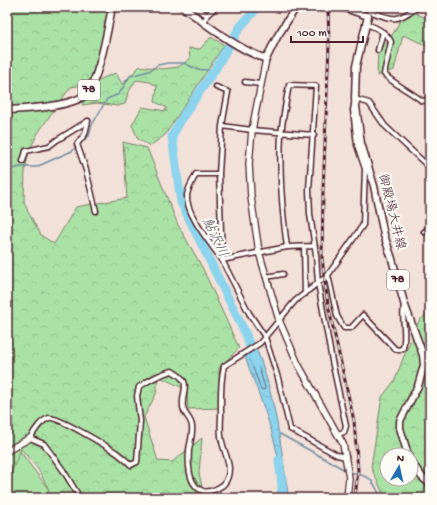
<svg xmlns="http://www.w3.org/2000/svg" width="437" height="505" font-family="'Gochi Hand','Klee One',sans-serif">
<defs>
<pattern id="forest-crowns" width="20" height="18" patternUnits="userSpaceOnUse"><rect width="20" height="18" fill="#aae2a6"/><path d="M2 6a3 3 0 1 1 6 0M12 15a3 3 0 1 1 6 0" fill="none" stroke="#94c18f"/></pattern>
<pattern id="water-ripples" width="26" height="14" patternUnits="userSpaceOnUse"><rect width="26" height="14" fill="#8cd3ed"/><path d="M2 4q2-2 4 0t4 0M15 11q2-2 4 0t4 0" fill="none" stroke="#7ab5cb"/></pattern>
</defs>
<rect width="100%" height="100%" fill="#f2e1d8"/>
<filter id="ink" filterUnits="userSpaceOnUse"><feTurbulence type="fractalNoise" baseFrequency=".025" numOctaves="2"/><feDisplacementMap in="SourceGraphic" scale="8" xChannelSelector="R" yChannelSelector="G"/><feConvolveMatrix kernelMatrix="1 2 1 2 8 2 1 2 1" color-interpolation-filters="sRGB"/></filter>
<g filter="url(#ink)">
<path fill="#aae2a6" stroke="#7a8068" d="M16,446L49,490L45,498H7V474Z"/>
<path fill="url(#forest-crowns)" stroke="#7a8068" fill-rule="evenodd" d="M7,7H108C108,29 96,62 89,84L71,87L58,104L38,133L29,151L25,171L24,201L28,212L41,235L54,244L76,207L127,198L123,142L147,148L178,225L202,267L239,348L219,368L221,408L188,409L187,390L158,376L156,394L144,417L158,461L172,462L202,438L199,473L204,497L203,498H45L49,490L38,469L21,449L7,483Z
M415,13L430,20V47L403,35L394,70L377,76L378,50L390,39L400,21Z
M211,37L224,45L165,135L150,146L138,139L132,125L142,107L166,111V107L155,102L157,86L150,82L136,80L128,93L125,104L117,106L97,103L82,105C93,86 94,80 116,73L122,84L140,66L162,69L178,67L190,59L189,48L200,49Z
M430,311V498H385L371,467L382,397L395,380L404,356L419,321ZM387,455H411V479H387Z"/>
<path fill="url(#water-ripples)" stroke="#728b9f" d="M257,350C275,396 281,445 288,494L287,498H281C281,490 282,481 281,473C275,433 259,395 245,357Z"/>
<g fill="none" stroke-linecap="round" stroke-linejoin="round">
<path stroke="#646779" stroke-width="1" d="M254,357L256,358L265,388L264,390L261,389L250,360L251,358Z"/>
<path stroke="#728b9f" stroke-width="1.5" d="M7,170L21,167H36L72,151L89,136L92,125L107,99L119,94L130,76L149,71L158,65L168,63H184L196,69L214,71
M280,434L347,471
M350,472C372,477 372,478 381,498"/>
<path stroke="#8cd3ed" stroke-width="9" d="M256,364L246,335L231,304L181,202L172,136L185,113L214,71L240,27L258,7
M279,460L282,485L281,498"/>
<defs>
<path id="street" d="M193,7L207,15
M369,11C394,20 395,23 417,7
M204,22L207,15L216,7
M366,24C375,27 387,32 391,42L384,74C395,85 410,91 422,101L430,100
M378,50L383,32
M245,82L260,84
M216,87L228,92L222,126L219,174L222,260L249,313L265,337L278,378L290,429L337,455L346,457
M88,121L85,134L77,144L78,147L86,170L96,211
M222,126L252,130L314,135
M23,161L26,151L49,146L57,140L88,121
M219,174H196C193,181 188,188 187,195C185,213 211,244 222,260L287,247L315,246
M424,232L430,227
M287,247C282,210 279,172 281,134C283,118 286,101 289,85L316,86L309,190L310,214L316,255L318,283L332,361L346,426L344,432L338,434
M304,247L305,294
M328,275L337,316L344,328H351L363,315L395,349L399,350L403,348C407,333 401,319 404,305
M266,277L283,274
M80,498L63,470L44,444L30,438C35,431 40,421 49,418C57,416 108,447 117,453C122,457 127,461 131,465L137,462L140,421L137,396L139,387C149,380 160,374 172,371C194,383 181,390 183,407C184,415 191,418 192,426C193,435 190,442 189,450C188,463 188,486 203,491C210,493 217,489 223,485C227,481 229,474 229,468C228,457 222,447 221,436C220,429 221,421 221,414C221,398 220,382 224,366L260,343L295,301L328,275L363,225L365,169L357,145L353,110L355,99L369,103L385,126L430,168"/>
<path id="secondary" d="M266,59L252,130L249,164L251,197L259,252L279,320L298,364L343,444L349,478L347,498
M7,451L30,438"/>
<path id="primary" d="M183,7C209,26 235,48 266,59L277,37L296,7
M342,7L368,16L356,66L355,99L361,143L374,186L384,235L392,259L404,303L423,355L424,365L418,386L400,421V428L408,455
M7,110C26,109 71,107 85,95C99,82 108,27 112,7
M411,462L422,477L430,484"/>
</defs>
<use href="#street" stroke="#4a1f2b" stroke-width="7"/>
<use href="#secondary" stroke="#4a1f2b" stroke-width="8"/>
<use href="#primary" stroke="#4a1f2b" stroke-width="9"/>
<use href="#street" stroke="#fdfcf7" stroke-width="4"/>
<use href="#secondary" stroke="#fdfcf7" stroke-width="5.5"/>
<use href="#primary" stroke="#fdfcf7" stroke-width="6"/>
<defs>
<path id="rail" d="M328,7L329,45L323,191L322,258L328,305L354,421L358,470L355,498"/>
</defs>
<use href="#rail" stroke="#4a1f2b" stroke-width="3"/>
<use href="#rail" stroke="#fdfcf7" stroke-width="1.5" stroke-dasharray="4.5" stroke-linecap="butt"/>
</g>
</g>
<g text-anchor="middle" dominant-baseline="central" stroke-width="4" stroke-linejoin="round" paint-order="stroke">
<g fill="#fdfcf7" stroke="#806168" stroke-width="1">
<rect x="78" y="80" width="22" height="20" rx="3"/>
<rect x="387" y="270" width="22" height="20" rx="3"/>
</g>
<g font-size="12" font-weight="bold" fill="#4a1f2b">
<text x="89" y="90">78</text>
<text x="398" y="280">78</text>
</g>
<g font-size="13" fill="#4a1f2b" stroke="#fdfcf7">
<text transform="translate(391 212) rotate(76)">御殿場大井線</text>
</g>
<g font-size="14" font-style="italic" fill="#5e5565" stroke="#fdfcf7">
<text transform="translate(214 238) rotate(64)">鮎沢川</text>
</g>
</g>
<rect width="437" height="505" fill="none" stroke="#fdfcf7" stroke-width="24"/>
<rect x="12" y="12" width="413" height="481" fill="none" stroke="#4a1f2b" stroke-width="1.5" filter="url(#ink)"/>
<g transform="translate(399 467) rotate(9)"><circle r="19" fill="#fdfcf7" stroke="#b5a4a5"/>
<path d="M0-3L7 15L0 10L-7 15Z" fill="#1f6fb2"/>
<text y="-6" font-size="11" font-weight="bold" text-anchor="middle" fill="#4a1f2b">N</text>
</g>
<path d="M291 36v6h72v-6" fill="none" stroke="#4a1f2b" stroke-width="2"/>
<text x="297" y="36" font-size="12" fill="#4a1f2b" stroke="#fdfcf7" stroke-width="3" paint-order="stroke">100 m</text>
</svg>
